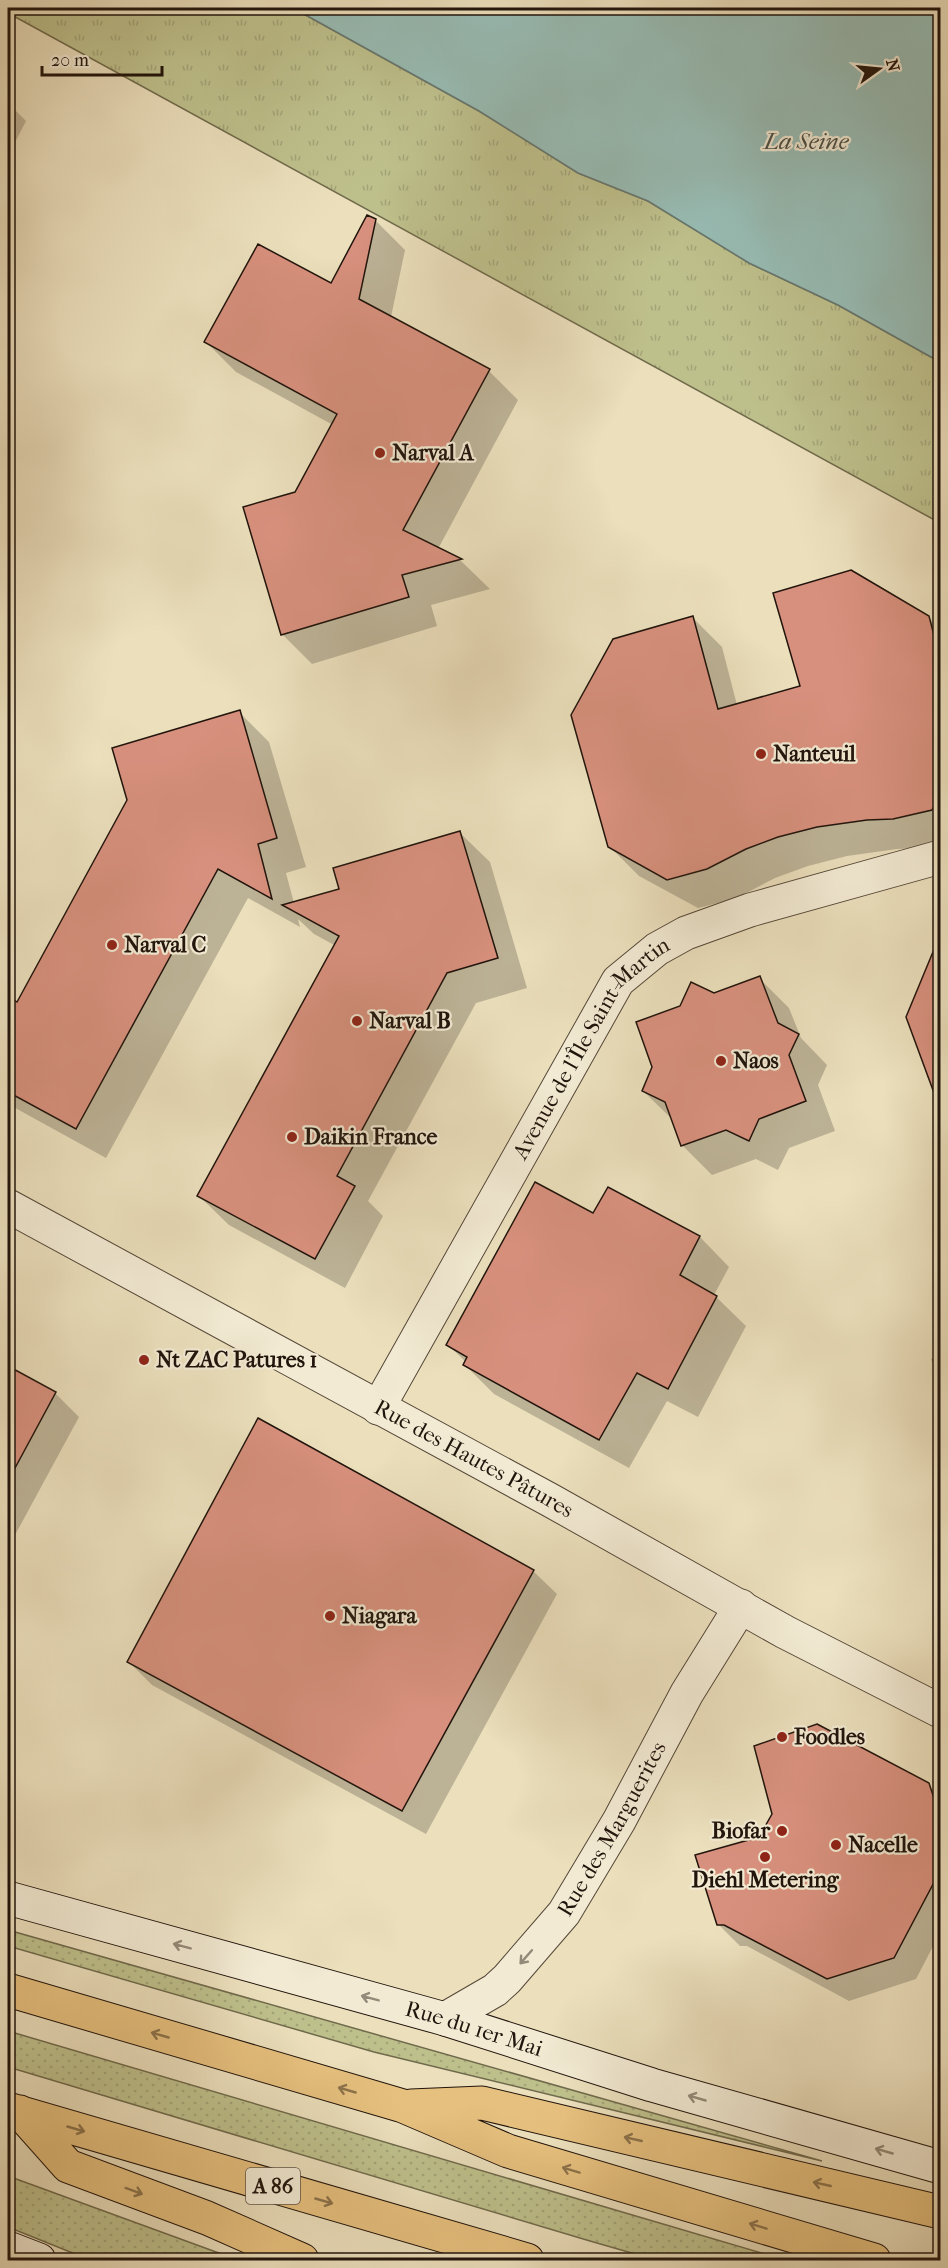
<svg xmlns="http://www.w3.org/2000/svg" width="948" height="2268" font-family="'IM FELL French Canon',serif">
<defs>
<pattern id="grass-dots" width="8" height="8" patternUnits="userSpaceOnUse" patternTransform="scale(1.5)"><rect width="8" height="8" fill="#bec08c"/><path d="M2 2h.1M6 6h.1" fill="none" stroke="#a3a478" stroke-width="1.8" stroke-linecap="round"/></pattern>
<pattern id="park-tufts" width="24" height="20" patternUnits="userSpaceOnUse" patternTransform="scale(1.5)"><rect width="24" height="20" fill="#bec08c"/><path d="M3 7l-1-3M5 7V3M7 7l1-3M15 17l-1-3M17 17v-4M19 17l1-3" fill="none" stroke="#a3a478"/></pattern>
</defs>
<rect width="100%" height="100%" fill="#ebdfbc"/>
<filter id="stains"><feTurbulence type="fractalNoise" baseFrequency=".00333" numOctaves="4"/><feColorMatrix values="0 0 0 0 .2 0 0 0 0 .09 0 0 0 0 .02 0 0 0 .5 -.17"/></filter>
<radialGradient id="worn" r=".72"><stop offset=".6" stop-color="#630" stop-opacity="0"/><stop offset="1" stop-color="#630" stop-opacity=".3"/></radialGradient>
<path fill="url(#grass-dots)" stroke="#706a4c" stroke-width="1.5" d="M8,1930L822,2161L374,2052L8,1946Z
M8,2031L785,2260H656L590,2241L8,2067Z
M8,2176L238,2260H90L8,2227Z"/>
<path fill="url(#park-tufts)" stroke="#706a4c" stroke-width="1.5" d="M8,8H293L479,111L578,173L648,201L749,263L838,305L940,362V523L8,13Z"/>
<path fill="#98bcb4" stroke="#687971" stroke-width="1.5" d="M293,8H940V362L838,305L749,263L648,201L578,173L479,111Z"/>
<path fill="#0003" d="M8,103L26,121L8,156Z
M375,220L405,250L391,317L489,371L518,400L438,549L461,561L490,589L431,605L437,626L312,664L282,634L296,494L333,425L236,372L206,342L332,286Z
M928,617L940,629V844L923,848L897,849L847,856L808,866L775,878L737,898L698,908L639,876L609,846L693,618L722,647L737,705L802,687Z
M239,712L269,742L306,867L286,873L294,903L341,890L460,833L490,862L527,988L476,1003L368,1201L383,1216L345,1288L229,1225L199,1196L336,946L314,934L298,919L300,927L248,898L106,1158L8,1104V998L18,1004Z
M940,969V1107L907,1017L925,975Z
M759,978L789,1008L801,1038L827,1065L818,1085L835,1131L789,1148L778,1170L756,1159L712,1175L683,1146L674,1121L643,1091L714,995Z
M608,1189L700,1237L729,1267L714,1295L746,1326L698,1417L667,1401L629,1468L494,1394L465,1365L466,1362L448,1345L593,1215Z
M940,1356V1385L931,1359Z
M8,1367L55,1393L79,1417L8,1548Z
M940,1418V1431L936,1427Z
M533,1571L557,1594L426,1834L152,1685L129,1662Z
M928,1785L940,1797V1933L916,1979L849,2001L747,1946H740L718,1924L774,1815Z"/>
<path fill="#d7907d" stroke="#21140c" stroke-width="1.5" d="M367,215L376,219L359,299L490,369L403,530L462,559L402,575L409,597L281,635L243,507L295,492L337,414L204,342L258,244L331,283Z
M851,570L929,616L940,659V794L932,810L893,819L867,820L817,827L778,837L746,849L707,869L667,880L608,847L571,715L613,639L693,616L718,709L800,686L773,593Z
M240,710L277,838L258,844L272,899L218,869L76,1129L8,1092V996L17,1002L127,800L112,748Z
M460,831L498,958L447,973L337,1176L355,1186L315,1259L197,1196L339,936L282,905L339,889L333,868Z
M940,935V1101H937L906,1017Z
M760,976L778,1023L799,1034L789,1055L806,1101L759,1119L749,1141L726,1130L681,1146L665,1102L642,1091L652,1067L636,1022L680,1006L691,982L714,993Z
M535,1182L593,1213L608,1187L700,1236L680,1275L717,1296L668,1389L637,1373L599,1440L463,1365L467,1357L446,1345Z
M8,1366L56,1392L8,1481Z
M258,1418L534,1570L402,1811L127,1662Z
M817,1724L929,1783L940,1817V1871L894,1958L827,1979L724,1925H717L695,1855L759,1837L772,1814L754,1746Z"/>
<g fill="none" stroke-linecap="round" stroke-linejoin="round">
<defs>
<g id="minor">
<path id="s1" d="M8,1206L550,1500L785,1632L940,1711"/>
<path id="s2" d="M378,1408L618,981L657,949L686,933L750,910L940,857"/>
<path id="s3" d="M445,2019L495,1990L507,1979L564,1913L619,1821L687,1693L741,1606"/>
</g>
<g id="secondary">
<path id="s4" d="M8,1898L445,2019L652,2085L940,2167"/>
<path d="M8,2248L39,2260"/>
</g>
<path id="motorway" d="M8,1990L403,2106L508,2151L874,2260
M411,2106L482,2103L940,2212
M8,2109L527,2260
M20,2112L68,2166L207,2218L302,2260"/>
</defs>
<use href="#minor" stroke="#544738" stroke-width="35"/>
<use href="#secondary" stroke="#21140c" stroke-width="35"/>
<use href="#motorway" stroke="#21140c" stroke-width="35"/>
<use href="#minor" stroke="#f2ead3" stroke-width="33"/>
<use href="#secondary" stroke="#f2ead3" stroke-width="33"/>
<use href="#motorway" stroke="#e6c07e" stroke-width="33"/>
</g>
<defs><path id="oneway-shaft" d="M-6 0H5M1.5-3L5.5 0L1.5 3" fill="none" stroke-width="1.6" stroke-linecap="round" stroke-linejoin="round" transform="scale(1.5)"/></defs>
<g stroke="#948a79">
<use href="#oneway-shaft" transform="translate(182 1946) rotate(-165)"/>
<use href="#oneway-shaft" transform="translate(526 1957) rotate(131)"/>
<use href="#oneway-shaft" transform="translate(370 1998) rotate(-165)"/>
<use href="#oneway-shaft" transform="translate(697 2098) rotate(-164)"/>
<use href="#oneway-shaft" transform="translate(884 2151) rotate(-164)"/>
</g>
<g stroke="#8d734b">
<use href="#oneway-shaft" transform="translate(160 2035) rotate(-164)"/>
<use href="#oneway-shaft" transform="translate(347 2090) rotate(-164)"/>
<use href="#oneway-shaft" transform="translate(76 2129) rotate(16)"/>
<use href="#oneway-shaft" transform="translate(633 2139) rotate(-167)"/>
<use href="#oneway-shaft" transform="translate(571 2170) rotate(-163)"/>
<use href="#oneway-shaft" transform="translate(822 2184) rotate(-167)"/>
<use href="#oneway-shaft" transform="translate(134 2191) rotate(20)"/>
<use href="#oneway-shaft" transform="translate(324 2201) rotate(16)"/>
<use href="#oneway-shaft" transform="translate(758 2226) rotate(-163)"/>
</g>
<g fill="#8f2418" stroke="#f2ead3" stroke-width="2">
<circle cx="380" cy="453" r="6"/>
<circle cx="761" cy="754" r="6"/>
<circle cx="112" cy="945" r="6"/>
<circle cx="357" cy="1021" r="6"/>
<circle cx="721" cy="1061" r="6"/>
<circle cx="292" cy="1137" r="6"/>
<circle cx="144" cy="1360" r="6"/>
<circle cx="330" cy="1616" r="6"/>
<circle cx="782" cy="1737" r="6"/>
<circle cx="782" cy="1831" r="6"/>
<circle cx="836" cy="1845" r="6"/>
<circle cx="765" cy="1857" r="6"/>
</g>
<g text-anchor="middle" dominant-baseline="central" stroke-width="4.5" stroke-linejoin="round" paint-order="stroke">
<rect fill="#f2ead3" stroke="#605448" stroke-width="1.5" x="246" y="2168" width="54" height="36" rx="4.5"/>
<g font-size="21" font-weight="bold" fill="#21140c">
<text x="273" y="2186">A 86</text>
</g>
<g font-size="22" font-weight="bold" fill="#21140c" stroke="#f2ead3" text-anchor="start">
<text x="392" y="453">Narval A</text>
<text x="773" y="754">Nanteuil</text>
<text x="124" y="945">Narval C</text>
<text x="369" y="1021">Narval B</text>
<text x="733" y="1061">Naos</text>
<text x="304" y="1137">Daikin France</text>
<text x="156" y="1360">Nt ZAC Patures 1</text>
<text x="342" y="1616">Niagara</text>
<text x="794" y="1737">Foodles</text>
<text x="770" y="1831" text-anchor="end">Biofar</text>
<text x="848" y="1845">Nacelle</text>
<text x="765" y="1880" text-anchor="middle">Diehl Metering</text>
</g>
<g font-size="22" fill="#21140c" stroke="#f2ead3">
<text stroke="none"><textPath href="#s2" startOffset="420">Avenue de l'Île Saint-Martin</textPath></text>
<text stroke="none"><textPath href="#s1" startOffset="530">Rue des Hautes Pâtures</textPath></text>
<text stroke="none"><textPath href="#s3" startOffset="258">Rue des Marguerites</textPath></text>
<text stroke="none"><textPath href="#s4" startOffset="484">Rue du 1er Mai</textPath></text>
</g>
<g font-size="24" font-style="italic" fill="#4b4f47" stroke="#f2ead3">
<text x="806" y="141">La Seine</text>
</g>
</g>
<rect width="948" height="2268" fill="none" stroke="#ebdfbc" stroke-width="30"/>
<rect x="9" y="9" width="930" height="2250" fill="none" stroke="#21140c" stroke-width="3"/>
<rect x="15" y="15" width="918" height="2238" fill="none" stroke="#21140c" stroke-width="1.5"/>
<g transform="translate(879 69) rotate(75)" stroke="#f2ead3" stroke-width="4.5" paint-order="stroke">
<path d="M0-4.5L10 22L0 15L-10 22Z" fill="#21140c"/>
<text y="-9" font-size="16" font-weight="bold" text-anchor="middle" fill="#21140c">N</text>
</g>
<path d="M42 66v9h120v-9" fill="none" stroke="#21140c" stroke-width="3"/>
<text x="51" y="66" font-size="18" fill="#21140c" stroke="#f2ead3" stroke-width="4.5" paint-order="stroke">20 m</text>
<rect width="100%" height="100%" filter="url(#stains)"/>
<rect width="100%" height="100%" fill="url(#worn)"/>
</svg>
